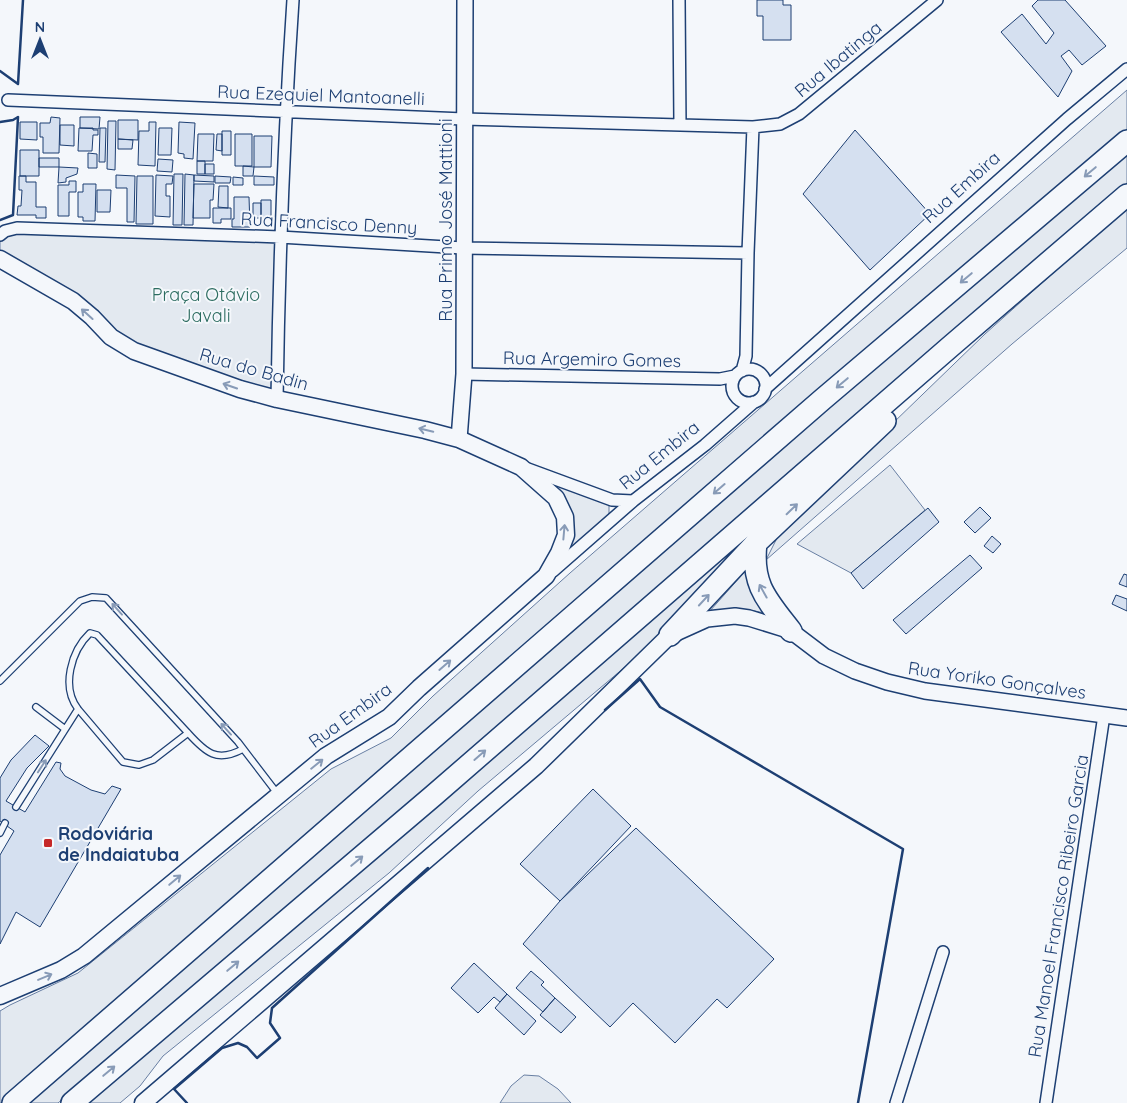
<svg xmlns="http://www.w3.org/2000/svg" width="1127" height="1103" font-family="Quicksand,sans-serif">
<rect width="100%" height="100%" fill="#f4f7fb"/>
<path fill="#e3e9f0" stroke="#687fa3" d="M1127,90V129L149,974L2,1103H0V1011L10,1005L78,973L331,769L391,738L433,696L570,573Z
M1127,150V184L1051,248L291,907L58,1103H26L271,888Z
M1127,207V248L1012,344L766,560L777,538L797,516L985,334Z
M5,231L276,237L274,394L122,345L0,258V236Z
M890,465L925,510L851,573L797,544Z
M537,476L609,502V516L561,564L565,517Z
M769,513L657,640L478,791L389,873L163,1056L140,1086L120,1103H89Z
M749,567L772,615C746,608 735,608 709,612Z
M524,1075L539,1076L558,1089L571,1103H500L511,1086Z"/>
<path fill="#d5e0f0" stroke="#1d3f73" d="M757,0H783V5H791V40H763V16H757Z
M1038,0H1065L1106,46L1082,65L1069,50L1061,56L1072,71L1058,97L1001,32L1022,14L1046,44L1054,33L1032,6Z
M51,117L60,118L59,153H43V137H40V123H50Z
M80,117H100L99,129L80,128Z
M118,120H138V140L118,139Z
M108,121H116L115,170L107,169Z
M20,122H37V140L20,139Z
M149,122H156L155,166L138,165L139,131H149Z
M179,122L195,123L193,159L184,158V154L178,153Z
M60,125H74V146L60,145Z
M79,128H93V130H98V135H93L92,151H78Z
M100,128H106L105,162H99Z
M159,128H172L171,155H158Z
M855,130L930,214L870,270L803,194Z
M222,131H231V155H222Z
M198,134H214L213,161H197Z
M217,134H222V151L216,150Z
M235,134H252V166H235Z
M254,136H272L271,167H254Z
M118,139L133,140L132,149H118Z
M20,150H39V176H20Z
M88,153L97,154V168H88Z
M39,158H59V167H39Z
M158,159L173,160L172,172L157,171Z
M197,161H205V174H197Z
M205,164H214V174H205Z
M243,166L254,167L253,176H243Z
M59,167L78,168L77,174L66,178V182L58,183Z
M174,174H183L182,225H173Z
M185,174L194,175L193,225H184Z
M116,175L135,176L134,222H127V188H116Z
M156,175L173,176L172,184H166V196H170V217L155,216Z
M194,175L214,176V182L194,181Z
M19,176H26V182H36V207H46V218H36V215H17L18,206H21L22,190H19Z
M137,176H153V224H136Z
M215,176L231,177L230,183H215Z
M254,176L274,177V185H254Z
M233,177L243,178V185H233Z
M69,181H76V192H69V216H58V185H69Z
M83,184H96L95,221H83V217H78V192H83Z
M194,184H214L213,200H210V218H193Z
M219,186H228V208L218,207Z
M97,190H111L110,212H97Z
M234,197H249L250,227H232V219H234Z
M261,200H271V219L261,218Z
M253,203H261V218H253Z
M213,208H231V219H221V223H213Z
M980,507L991,518L975,533L964,522Z
M928,508L939,522L863,589L851,573Z
M992,536L1001,544L993,553L984,546Z
M970,555L982,568L906,634L893,620Z
M1124,574L1127,575V587L1119,584Z
M1116,595L1127,599V611L1112,604Z
M35,735L49,746L27,768L6,801L25,812L56,762L61,763L60,769L65,776L91,790L105,794L112,786L121,789L40,927L16,912L0,944V855L14,831L0,821V778L11,760Z
M593,789L631,826L560,901L520,864Z
M636,828L774,959L727,1008L717,999L675,1043L633,1003L610,1027L523,944L560,901Z
M474,963L507,994L500,1002L494,997L478,1013L451,988Z
M531,971L544,982L541,985L555,998L543,1012L516,988Z
M507,994L536,1021L524,1035L495,1008Z
M555,998L576,1017L561,1033L540,1015Z"/>
<g fill="none" stroke-linecap="round" stroke-linejoin="round">
<defs>
<path id="service" d="M0,681L80,601L92,597L106,598L238,742L277,793
M36,707L65,729
M188,733L153,760L139,765L123,762L78,709C61,687 71,651 90,633L97,635L188,733C206,753 217,763 243,749
M16,807L78,709
M0,833L5,823"/>
<path id="minor" d="M679,0L680,125
M8,100L464,119L753,127L780,124L799,114L937,0
M0,235L5,231L17,228L280,237L463,248L748,253
M732 386a17 17 0 1 1 34 0a17 17 0 1 1-34 0Z
M742,371L746,356L748,253L753,127
M464,374L720,379L735,376
M765,389L1067,119L1127,69
M277,399C279,265 284,133 293,0
M528,469L612,500L633,501
M553,571L633,501L705,445L754,402
M896,1103L943,952
M1046,1103L1104,715"/>
<path id="tertiary" d="M459,439L464,374L465,0
M676,633L707,619L735,616L749,618L791,631L824,656L855,671L887,682L925,691L1127,718"/>
<path id="secondary" d="M0,259L73,301L92,317L111,337L134,351L240,389L277,399L425,430L459,439L521,467L556,498L565,517L566,535L559,553L546,576L419,688L389,717L326,756L84,956L61,970L0,996
M143,1103L536,766L670,635"/>
<path id="motorway" d="M756,543C751,585 767,600 791,631
M670,635L756,543L885,421
M13,1103L823,399L1127,141
M72,1103L433,796L951,346L1127,195"/>
</defs>
<use href="#service" stroke="#1d3f73" stroke-width="8"/>
<use href="#minor" stroke="#1d3f73" stroke-width="14"/>
<use href="#tertiary" stroke="#1d3f73" stroke-width="18"/>
<use href="#secondary" stroke="#1d3f73" stroke-width="19"/>
<use href="#motorway" stroke="#1d3f73" stroke-width="24"/>
<use href="#service" stroke="#f4f7fb" stroke-width="5.5"/>
<use href="#minor" stroke="#f4f7fb" stroke-width="11"/>
<use href="#tertiary" stroke="#f4f7fb" stroke-width="15"/>
<use href="#secondary" stroke="#f4f7fb" stroke-width="16"/>
<use href="#motorway" stroke="#f4f7fb" stroke-width="21"/>
<path stroke="#1d3f73" stroke-width="2.5" d="M0,71L18,84L23,0
M0,122L13,120L18,117L13,215L0,220
M605,710L640,679L660,707L903,849L858,1103
M187,1103L174,1089L222,1048L238,1043L247,1047L257,1058L280,1038L270,1023L272,1008L428,868"/>
</g>
<defs><path id="oneway-shaft" d="M-6 0H5M1.5-3L5.5 0L1.5 3" fill="none" stroke-width="1.6" stroke-linecap="round" stroke-linejoin="round" transform="scale(1.25)"/></defs>
<g stroke="#889bb7">
<use href="#oneway-shaft" transform="translate(1090 172) rotate(140)"/>
<use href="#oneway-shaft" transform="translate(966 278) rotate(140)"/>
<use href="#oneway-shaft" transform="translate(87 314) rotate(-138)"/>
<use href="#oneway-shaft" transform="translate(842 383) rotate(140)"/>
<use href="#oneway-shaft" transform="translate(230 386) rotate(-161)"/>
<use href="#oneway-shaft" transform="translate(426 430) rotate(-166)"/>
<use href="#oneway-shaft" transform="translate(719 489) rotate(139)"/>
<use href="#oneway-shaft" transform="translate(792 509) rotate(-44)"/>
<use href="#oneway-shaft" transform="translate(564 532) rotate(-85)"/>
<use href="#oneway-shaft" transform="translate(763 591) rotate(-119)"/>
<use href="#oneway-shaft" transform="translate(704 600) rotate(-47)"/>
<use href="#oneway-shaft" transform="translate(117 609) rotate(-132)"/>
<use href="#oneway-shaft" transform="translate(445 665) rotate(-41)"/>
<use href="#oneway-shaft" transform="translate(226 729) rotate(-132)"/>
<use href="#oneway-shaft" transform="translate(480 755) rotate(-41)"/>
<use href="#oneway-shaft" transform="translate(317 764) rotate(-39)"/>
<use href="#oneway-shaft" transform="translate(42 766) rotate(-57)"/>
<use href="#oneway-shaft" transform="translate(357 861) rotate(-40)"/>
<use href="#oneway-shaft" transform="translate(175 880) rotate(-40)"/>
<use href="#oneway-shaft" transform="translate(233 966) rotate(-40)"/>
<use href="#oneway-shaft" transform="translate(45 977) rotate(-23)"/>
<use href="#oneway-shaft" transform="translate(109 1071) rotate(-40)"/>
</g>
<rect fill="#c62828" stroke="#f4f7fb" stroke-width="2" x="43" y="838" width="10" height="10" rx="2.5"/>
<g text-anchor="middle" dominant-baseline="central" stroke-width="4" stroke-linejoin="round" paint-order="stroke">
<g font-size="18" fill="#1d3f73" stroke="#f4f7fb">
<text transform="translate(838 59) rotate(-40)">Rua Ibatinga</text>
<text transform="translate(321 95) rotate(2)">Rua Ezequiel Mantoanelli</text>
<text transform="translate(961 187) rotate(-42)">Rua Embira</text>
<text transform="translate(445 220) rotate(-90)">Rua Primo José Mattioni</text>
<text transform="translate(329 223) rotate(3)">Rua Francisco Denny</text>
<text transform="translate(592 359) rotate(1)">Rua Argemiro Gomes</text>
<text transform="translate(254 369) rotate(16)">Rua do Badin</text>
<text transform="translate(659 455) rotate(-39)">Rua Embira</text>
<text transform="translate(997 680) rotate(8)">Rua Yoriko Gonçalves</text>
<text transform="translate(350 715) rotate(-36)">Rua Embira</text>
<text transform="translate(1058 906) rotate(-81)">Rua Manoel Francisco Ribeiro Garcia</text>
</g>
<g font-size="18" fill="#2c6c60" stroke="#f4f7fb">
<text x="206" y="294">Praça Otávio<tspan x="206" dy="21">Javali</tspan></text>
</g>
<g font-size="18" font-weight="bold" fill="#1d3f73" stroke="#f4f7fb" text-anchor="start">
<text x="58" y="833">Rodoviária<tspan x="58" dy="21">de Indaiatuba</tspan></text>
</g>
</g>
<g transform="translate(40 40)" stroke="#f4f7fb" stroke-width="4" paint-order="stroke">
<path d="M0-4L9 19L0 12L-9 19Z" fill="#1d3f73"/>
<text y="-8" font-size="14" font-weight="bold" text-anchor="middle" fill="#1d3f73">N</text>
</g>
</svg>
